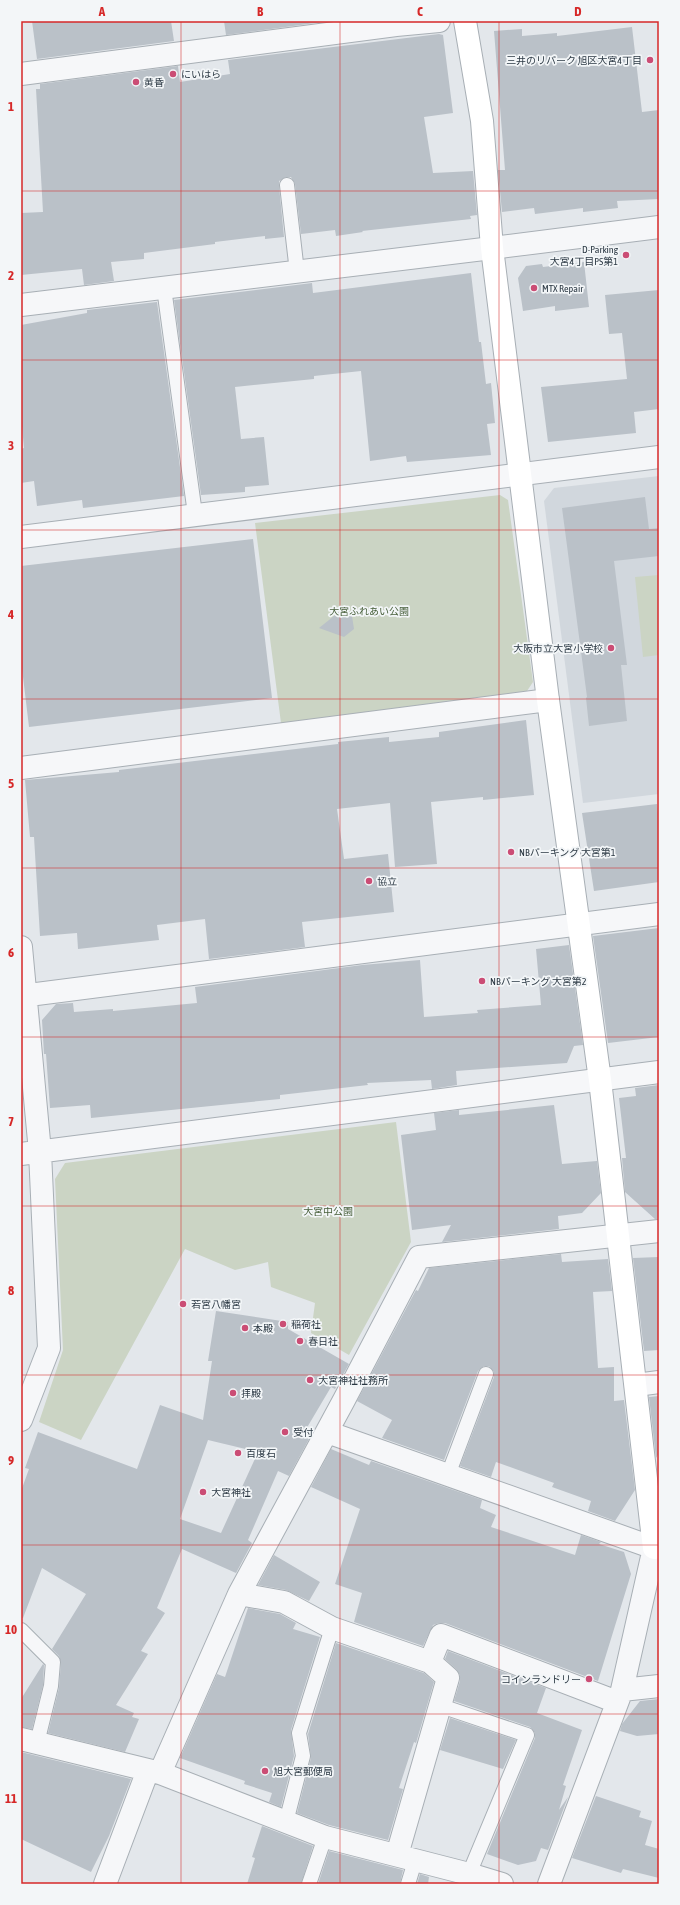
<svg xmlns="http://www.w3.org/2000/svg" width="680" height="1905" font-family="'Asap Condensed','Noto Sans JP',sans-serif">
<rect width="100%" height="100%" fill="#e3e7eb"/>
<path fill="#d1d7dd" d="M659,476V794L583,803L544,501L554,488Z"/>
<path fill="#cbd4c4" d="M500,495L508,500L533,682L527,691L281,723L255,523Z
M659,575V655L643,657L635,577Z
M396,1122L411,1242L349,1355L311,1333L315,1303L271,1287L268,1262L235,1270L185,1249L81,1440L39,1422L63,1350L55,1179L65,1163Z"/>
<path fill="#bac1c8" fill-rule="evenodd" d="M32,21H171L174,41L37,59Z
M224,21H330L226,35Z
M632,27L642,112L659,110V199L617,201L618,208L583,212V208L535,214L534,208L502,212L498,170H505L494,31L522,29V36L557,33V36Z
M439,34L443,35L453,113L424,117L433,173L473,171L477,215L470,216L471,219L362,231L363,232L336,236L335,230L301,234L295,184L291,177H286L279,181V186L284,237L265,239V236L215,242V244L144,253V259L111,262L114,281L84,285L82,269L21,275V213L43,212L36,89H40V84L178,66L180,82L230,74L228,60Z
M584,262L589,307L555,311V306L523,311L518,278L526,266L542,264L543,267Z
M471,273L479,342H481L486,384L491,383L495,423L487,424L491,455L407,462L406,456L370,461L361,371L314,376V379L235,387L241,439L264,437L269,485L245,487V492L201,495L174,300L312,283L313,293Z
M659,290V409L634,412L636,433L548,442L541,387L627,379L622,333L609,334L605,295Z
M157,302L184,496L83,508L82,500L37,506L34,481L21,483V449L24,448L21,415V325L87,313V310Z
M645,497L649,529L659,528V556L614,561L627,665H621L627,721L589,726L586,698L587,697L562,508Z
M253,539L272,698L29,727L21,660V566Z
M339,612L352,616L354,629L344,637L319,628Z
M526,720L534,795L483,800V797L431,802L437,864L395,867L390,803L337,809L344,859L388,854L394,912L302,922L305,947L209,959L205,919L157,925L159,940L78,949L77,933L40,936L34,837H30L25,780L119,772V770L338,744V742L389,737V742L439,737V732Z
M657,804L659,823V882L594,891L582,813Z
M659,928V1037L608,1043L593,936Z
M569,945L583,1045L574,1046L567,1063L456,1071L457,1085L432,1089L431,1080L367,1083L368,1085L280,1095V1099L91,1118L90,1105L50,1108L46,1054H44L42,1020L56,1004L73,1003L74,1012L113,1009V1011L197,1003L195,987L362,965L420,960L424,1017L478,1013L477,1010L541,1005L536,949Z
M659,1085V1219H655L625,1192L622,1158H626L619,1098L636,1096L635,1088Z
M554,1105L562,1164L597,1161L601,1193L582,1213L558,1216L559,1229L442,1242L451,1225L412,1230L401,1135L436,1130L434,1113L459,1110V1115Z
M561,1254L562,1262L608,1259L612,1291L593,1292L598,1368L614,1367V1401L624,1400L635,1490L615,1521L588,1511L591,1501L552,1487L554,1483L496,1462L491,1477L460,1466L494,1377V1372L489,1366H484L478,1371L444,1460L382,1438L392,1420L357,1401L416,1290L418,1291L429,1268Z
M659,1257V1350L644,1351L633,1258Z
M216,1311L288,1322V1329L349,1364L335,1389L331,1387L302,1436L309,1439L289,1476L278,1471L248,1540L252,1543L236,1573L182,1549L157,1608L165,1613L141,1651L148,1654L116,1705L134,1713L132,1717L139,1719L125,1752L48,1733L59,1688L61,1663L59,1656L52,1649L86,1594L42,1568L23,1618H21V1491L29,1469L25,1468L38,1432L137,1469L160,1405L203,1420L212,1361H208ZM208,1440L258,1452L221,1533L180,1519Z
M659,1396V1453L656,1458L649,1397Z
M331,1449L369,1465L371,1461L482,1500L480,1508L496,1515L491,1527L575,1555L581,1535L601,1542L599,1544L624,1552L631,1574L598,1681L445,1623H439L433,1625L423,1646L354,1622L362,1593L335,1584L360,1509L311,1487Z
M274,1555L320,1582L309,1601L286,1590L258,1585Z
M248,1608L280,1614L296,1623L293,1629L320,1637L291,1730L294,1756L281,1807L269,1802L272,1793L244,1784L245,1781L180,1758L217,1674L225,1677Z
M336,1643L424,1673L434,1682L416,1743L414,1742L399,1788L403,1789L388,1840L329,1825L297,1813L311,1758L308,1734Z
M448,1651L546,1688L537,1713L582,1730L563,1785L566,1786L559,1810L568,1797L548,1850L541,1848L536,1861L518,1865L487,1854L535,1738V1733L530,1727L454,1701L460,1681V1675L456,1669L445,1659Z
M43,1664L44,1665L43,1685L32,1729L21,1727V1699Z
M659,1699V1734L637,1736L620,1731L622,1724L640,1701Z
M450,1718L516,1740L503,1769L440,1750Z
M21,1752L131,1779L109,1836L91,1872L21,1839Z
M596,1796L641,1811L639,1817L652,1821L645,1845L659,1849V1878L623,1869L621,1873L572,1858Z
M262,1826L313,1846L301,1884H247L255,1858L252,1857Z
M329,1851L403,1870L400,1884H318Z
M420,1874L429,1877L428,1884H417Z"/>
<g fill="none" stroke-linecap="round" stroke-linejoin="round">
<defs>
<path id="lane" d="M287,185L297,272
M164,288L195,514
M448,1475L486,1374
M21,1630L53,1662L51,1686L37,1743
M441,1706L527,1735L469,1874
M286,1822L303,1756L299,1733L332,1628
M309,1884L325,1837
M408,1884L415,1861"/>
<path id="street" d="M21,74L396,25L439,21
M21,305L492,248L659,227
M21,537L659,457
M21,768L548,700
M21,947L40,1152L49,1348L21,1420
M21,996L659,914
M21,1154L659,1072
M636,1385L659,1382
M327,1432L654,1548L659,1547
M239,1594L284,1602L332,1628L430,1662L448,1678L397,1855
M430,1662L441,1635L617,1702
M622,1690L659,1686
M21,1739L160,1773L325,1837L469,1874L502,1884
M160,1773L239,1594L344,1400L419,1257L659,1231
M105,1884L148,1770
M549,1884L622,1690L654,1548"/>
<path id="secondary" d="M465,21L482,121L492,248L548,700L600,1080L654,1548"/>
</defs>
<use href="#lane" stroke="#a8afb5" stroke-width="16"/>
<use href="#street" stroke="#a8afb5" stroke-width="24"/>
<use href="#secondary" stroke="#a8afb5" stroke-width="24"/>
<use href="#lane" stroke="#f6f7f9" stroke-width="14"/>
<use href="#street" stroke="#f6f7f9" stroke-width="22"/>
<use href="#secondary" stroke="#fff" stroke-width="22"/>
</g>
<path fill="none" stroke="#d62828" stroke-width="1" stroke-opacity="0.55" d="M181,21V1884M340,21V1884M499,21V1884M21,191H659M21,360H659M21,530H659M21,699H659M21,868H659M21,1037H659M21,1206H659M21,1375H659M21,1545H659M21,1714H659"/>
<g fill="#cb4d75" stroke="#f3f6f8" stroke-width="1.5">
<circle cx="650" cy="60" r="4"/>
<circle cx="173" cy="74" r="4"/>
<circle cx="136" cy="82" r="4"/>
<circle cx="626" cy="255" r="4"/>
<circle cx="534" cy="288" r="4"/>
<circle cx="611" cy="648" r="4"/>
<circle cx="511" cy="852" r="4"/>
<circle cx="369" cy="881" r="4"/>
<circle cx="482" cy="981" r="4"/>
<circle cx="183" cy="1304" r="4"/>
<circle cx="283" cy="1324" r="4"/>
<circle cx="245" cy="1328" r="4"/>
<circle cx="300" cy="1341" r="4"/>
<circle cx="310" cy="1380" r="4"/>
<circle cx="233" cy="1393" r="4"/>
<circle cx="285" cy="1432" r="4"/>
<circle cx="238" cy="1453" r="4"/>
<circle cx="203" cy="1492" r="4"/>
<circle cx="589" cy="1679" r="4"/>
<circle cx="265" cy="1771" r="4"/>
</g>
<g text-anchor="middle" dominant-baseline="central" stroke-width="3.5" stroke-linejoin="round" paint-order="stroke">
<g font-size="10" fill="#2b3843" stroke="#f3f6f8" text-anchor="start">
<text x="642" y="60" text-anchor="end">三井のリパーク 旭区大宮4丁目</text>
<text x="181" y="74">にいはら</text>
<text x="144" y="82">黄昏</text>
<text x="618" y="249" text-anchor="end">D-Parking<tspan x="618" dy="12">大宮4丁目PS第1</tspan></text>
<text x="542" y="288">MTX Repair</text>
<text x="603" y="648" text-anchor="end">大阪市立大宮小学校</text>
<text x="519" y="852">NBパーキング 大宮第1</text>
<text x="377" y="881">協立</text>
<text x="490" y="981">NBパーキング 大宮第2</text>
<text x="191" y="1304">若宮八幡宮</text>
<text x="291" y="1324">稲荷社</text>
<text x="253" y="1328">本殿</text>
<text x="308" y="1341">春日社</text>
<text x="318" y="1380">大宮神社社務所</text>
<text x="241" y="1393">拝殿</text>
<text x="293" y="1432">受付</text>
<text x="246" y="1453">百度石</text>
<text x="211" y="1492">大宮神社</text>
<text x="581" y="1679" text-anchor="end">コインランドリー</text>
<text x="273" y="1771">旭大宮郵便局</text>
</g>
<g font-size="10" fill="#465e39" stroke="#f3f6f8">
<text x="369" y="611">大宮ふれあい公園</text>
<text x="328" y="1211">大宮中公園</text>
</g>
</g>
<rect width="680" height="1905" fill="none" stroke="#f3f6f8" stroke-width="44"/>
<rect x="22" y="22" width="636" height="1861" fill="none" stroke="#d62828" stroke-width="1.5"/>
<g font-size="13" text-anchor="middle" font-weight="bold" fill="#d62828">
<text x="102" y="16">A</text>
<text x="260" y="16">B</text>
<text x="420" y="16">C</text>
<text x="578" y="16">D</text>
<text x="11" y="111">1</text>
<text x="11" y="280">2</text>
<text x="11" y="450">3</text>
<text x="11" y="619">4</text>
<text x="11" y="788">5</text>
<text x="11" y="957">6</text>
<text x="11" y="1126">7</text>
<text x="11" y="1295">8</text>
<text x="11" y="1465">9</text>
<text x="11" y="1634">10</text>
<text x="11" y="1803">11</text>
</g>
</svg>
